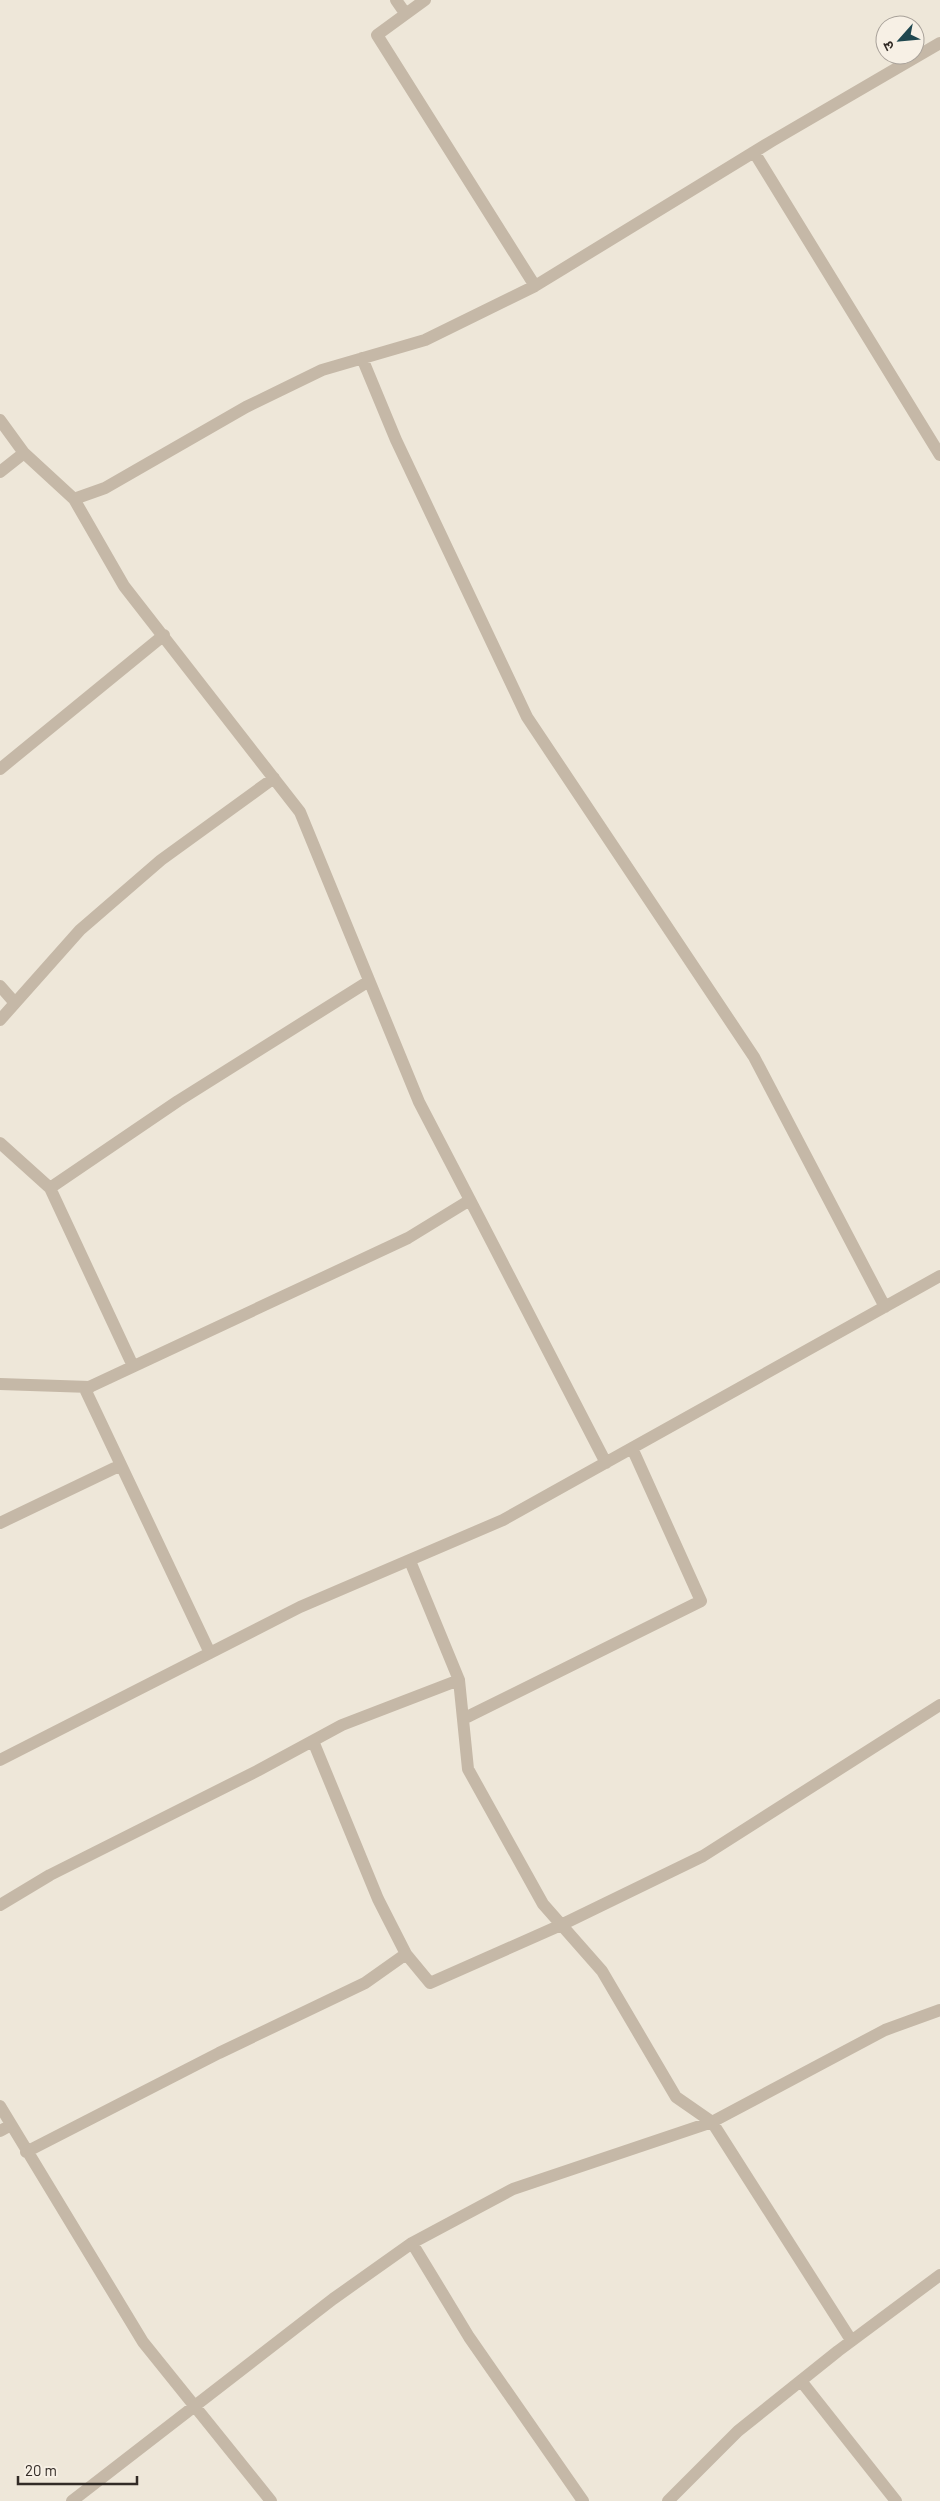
<svg xmlns="http://www.w3.org/2000/svg" width="940" height="2501" font-family="Barlow,'Noto Sans Devanagari',sans-serif">
<rect width="100%" height="100%" fill="#eee7d9"/>
<g fill="none" stroke-linecap="round" stroke-linejoin="round">
<path stroke="#c5b8a7" stroke-width="12" d="M396,0L405,13
M425,0L377,35L535,286
M754,152L940,455
M362,358L396,440L527,717L754,1057L885,1307
M0,420L24,453L74,499L124,586L300,812L419,1102L470,1200
M0,472L24,453
M74,499L105,488L246,407L322,370L425,340L535,286L772,141L940,43
M0,769L164,635
M0,986L15,1003
M0,1020L80,930L161,860L274,778
M0,1143L50,1188L133,1366
M50,1188L178,1101L369,981
M0,1384L90,1387
M0,1523L121,1465
M210,1653L85,1389L408,1238L470,1200L606,1463
M459,1680L468,1769L543,1904L602,1971L676,2097L712,2122L851,2340
M463,1719L701,1601L632,1448
M313,1741L378,1899L406,1954L430,1983L561,1925L703,1856L940,1705
M0,1760L300,1607L503,1520L940,1276
M0,1905L50,1875L257,1771L342,1725L459,1680L410,1561
M0,2106L143,2342L271,2501
M0,2131L11,2125
M26,2152L219,2053L365,1983L406,1954
M412,2243L469,2337L583,2501
M801,2381L896,2501
M72,2501L333,2299L412,2243L513,2189L712,2122L885,2030L940,2010
M668,2501L738,2431L838,2351L940,2275"/>
</g>
<g transform="translate(900 40) rotate(243)"><circle r="24" fill="#f7f0e5" stroke="#a8a199"/>
<path d="M0-4L9 19L0 12L-9 19Z" fill="#20474f"/>
<text y="-8" font-size="14" font-weight="bold" text-anchor="middle" fill="#322b26">उ</text>
</g>
<path d="M18 2476v8h119v-8" fill="none" stroke="#322b26" stroke-width="2.5"/>
<text x="25" y="2476" font-size="15" fill="#322b26" stroke="#f7f0e5" stroke-width="4" paint-order="stroke">20 m</text>
</svg>
